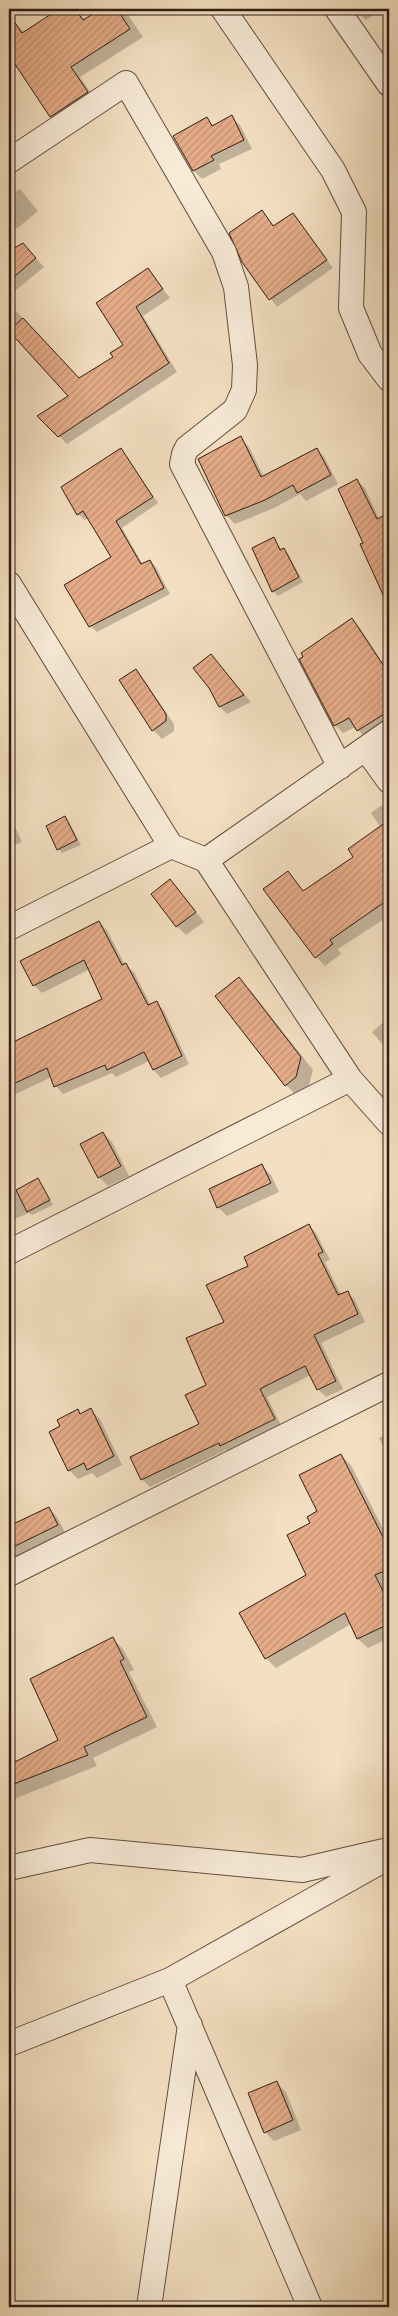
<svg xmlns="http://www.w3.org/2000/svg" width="398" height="2316" font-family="'Libre Caslon Text',serif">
<defs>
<pattern id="building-hatch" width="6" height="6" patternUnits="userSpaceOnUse" patternTransform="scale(1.25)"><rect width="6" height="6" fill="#e5ac88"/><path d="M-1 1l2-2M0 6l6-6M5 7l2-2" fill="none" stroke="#c59374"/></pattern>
</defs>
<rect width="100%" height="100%" fill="#f3dfc1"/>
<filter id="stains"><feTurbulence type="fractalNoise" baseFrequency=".004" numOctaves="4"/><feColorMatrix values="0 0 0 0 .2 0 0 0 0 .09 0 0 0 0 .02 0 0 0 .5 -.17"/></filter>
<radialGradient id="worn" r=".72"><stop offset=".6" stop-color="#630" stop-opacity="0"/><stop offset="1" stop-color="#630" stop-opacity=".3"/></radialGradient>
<path fill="#0003" d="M61,9H76L85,20L103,9H124L143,37L80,77L97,102L61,126L51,116L12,58L9,61V16L24,33Z
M355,9H382L366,20Z
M231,117L240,125L252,149L219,164L221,169L202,179L194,171L175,137L206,119L214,126Z
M20,189L38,211L9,235V195Z
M262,212L275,227L293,214L333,268L277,307L243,261Z
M23,244L44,267L9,296V252Z
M148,270L170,298L143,316L177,372L67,444L39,416L70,396L9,329V303L79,380L114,357L125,345L98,303Z
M240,438L249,447L264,477L317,449L325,458L338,484L306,501L300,494L274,508L235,524L226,515Z
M121,450L158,503L122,528L143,565L150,561L156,567L170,594L97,632L90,626L113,558L89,517L85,520L78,514Z
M357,481L365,488L379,519L389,514V598L383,592L365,543Z
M274,539L282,550L283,549L288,554L303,582L278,596L273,591Z
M352,620L360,628L389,672V724L366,739L356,727L343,733L335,725Z
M218,663L251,702L227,714L220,707L210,687Z
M135,671L144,680L174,724V731L162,739L153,730Z
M386,802L389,805V916L338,949L341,954L325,966L316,957L288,873L304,892L355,857L381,828L371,813Z
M9,814L22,842L9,848Z
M65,818L69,822L81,845L62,853L58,849Z
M170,881L204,922L186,935L177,926Z
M99,922L107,930L125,965L134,972L151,1006L157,1003L164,1011L189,1064L161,1078L154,1070L149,1061L116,1077L112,1073L63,1094L56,1086L52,1077L9,1097V1046L104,1000L90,969L42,993L34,985Z
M239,979L251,991L313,1070L308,1089L298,1097L286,1085Z
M389,1017V1052L372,1032Z
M103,1133L112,1142L129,1176L108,1186L99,1177Z
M262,1166L271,1175L279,1192L227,1216L218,1207Z
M38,1180L53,1205L32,1215L29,1213L9,1221V1195Z
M308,1225L316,1233L330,1260L325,1262L341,1295L347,1292L355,1300L365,1322L321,1343L343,1389L326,1397L318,1389L311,1375L267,1397L282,1427L229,1453L226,1450L150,1487L142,1479L201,1425L208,1385L225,1323L250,1266Z
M91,1410L100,1419L122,1465L97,1478L92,1473L78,1479L69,1470L50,1433L62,1427L77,1411L81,1415Z
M389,1433V1459L379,1438Z
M341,1456L351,1465L389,1541V1582L384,1585L389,1596V1638L368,1648L358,1639L351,1624L276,1668L266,1658L241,1613L308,1576L319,1512Z
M49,1508L57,1517L66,1534L9,1561V1527Z
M113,1639L123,1649L134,1670L129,1672L157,1727L93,1758L97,1766L9,1801V1745L17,1762L60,1741Z
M277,2083L286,2092L301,2130L274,2141L265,2132Z"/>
<path fill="url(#building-hatch)" stroke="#301c14" d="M59,9H75L83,20L101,9H117L130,29L71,67L88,92L50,117L9,55V14L22,33Z
M232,115L244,140L211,156L214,160L193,171L173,136L207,117L212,126Z
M262,210L273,226L293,213L327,260L269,300L242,262L229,233Z
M23,243L36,258L9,281V251Z
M148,268L163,289L136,307L169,363L58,437L37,416L68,396L9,331L23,318L79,378L113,357L110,353L123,345L96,303Z
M241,436L261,477L317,448L331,475L297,493L293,485L265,500L225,516L198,459Z
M121,448L153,497L116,521L141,564L150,560L164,588L89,627L64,585L111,557L83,511L77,515L61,487Z
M357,479L377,519L389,513V608L360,544L363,543L338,489Z
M274,537L280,550L284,548L299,577L272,592L252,548Z
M352,618L389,674V711L357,731L349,718L334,726L299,659L303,657L301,653Z
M211,654L244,695L219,707L209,688L193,668Z
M136,669L166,714V721L152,731L119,680Z
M65,816L77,840L57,850L46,826Z
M389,820V899L330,940L333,944L315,958L263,889L288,871L303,891L353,857L348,849Z
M170,879L196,912L176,927L151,894Z
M99,921L122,965L126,963L148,1005L157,1001L182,1056L153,1070L144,1052L107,1070L105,1065L54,1087L47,1068L9,1086V1044L102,999L84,960L33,986L20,961Z
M239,977L301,1057L296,1077L285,1086L215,996Z
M103,1132L121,1166L98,1178L80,1144Z
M262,1164L271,1183L217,1208L209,1189Z
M38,1178L50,1200L27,1212L16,1190Z
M309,1224L323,1252L318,1254L338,1295L348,1291L358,1314L314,1335L336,1381L317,1390L305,1366L260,1389L275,1419L220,1446L219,1443L141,1480L130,1457L199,1424L185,1395L206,1385L186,1338L224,1322L206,1285L248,1266L244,1257Z
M91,1408L114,1456L87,1470L84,1463L68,1471L49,1432L60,1426L57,1420L78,1409L80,1414Z
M341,1454L389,1549V1569L375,1575L389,1603V1624L357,1639L345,1613L265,1659L239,1613L306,1575L287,1535L310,1523L307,1517L317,1511L299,1475Z
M49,1507L58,1525L9,1549V1526Z
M113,1637L124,1659L120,1661L147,1717L84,1747L88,1755L9,1786V1765L58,1740L30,1679Z
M277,2081L293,2120L264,2133L248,2093Z"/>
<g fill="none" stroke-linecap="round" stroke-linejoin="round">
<defs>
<path id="street" d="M223,9L333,170L354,212L351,308L370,354L389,379
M337,9L389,84
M9,161L126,83L224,252L236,287L245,365L244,390L235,410L187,448L184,454L182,464L340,767
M9,584L171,846L206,860L350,1079L389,1123
M366,749L389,781
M206,860L389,732
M9,928L171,846
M9,1252L350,1079
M9,1574L389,1384
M9,1868L90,1850L302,1870L384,1851
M170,1980L310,2307
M9,2044L170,1980L389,1857
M149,2307L190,2025"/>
</defs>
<use href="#street" stroke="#614d3f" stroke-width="26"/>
<use href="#street" stroke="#f7ead7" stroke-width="24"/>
</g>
<rect width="398" height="2316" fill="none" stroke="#f3dfc1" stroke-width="30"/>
<rect x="10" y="10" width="378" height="2296" fill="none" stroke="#301c14" stroke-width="2.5"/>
<rect x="15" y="15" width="368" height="2286" fill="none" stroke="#301c14"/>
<rect width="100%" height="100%" filter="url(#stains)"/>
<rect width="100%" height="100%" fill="url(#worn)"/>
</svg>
